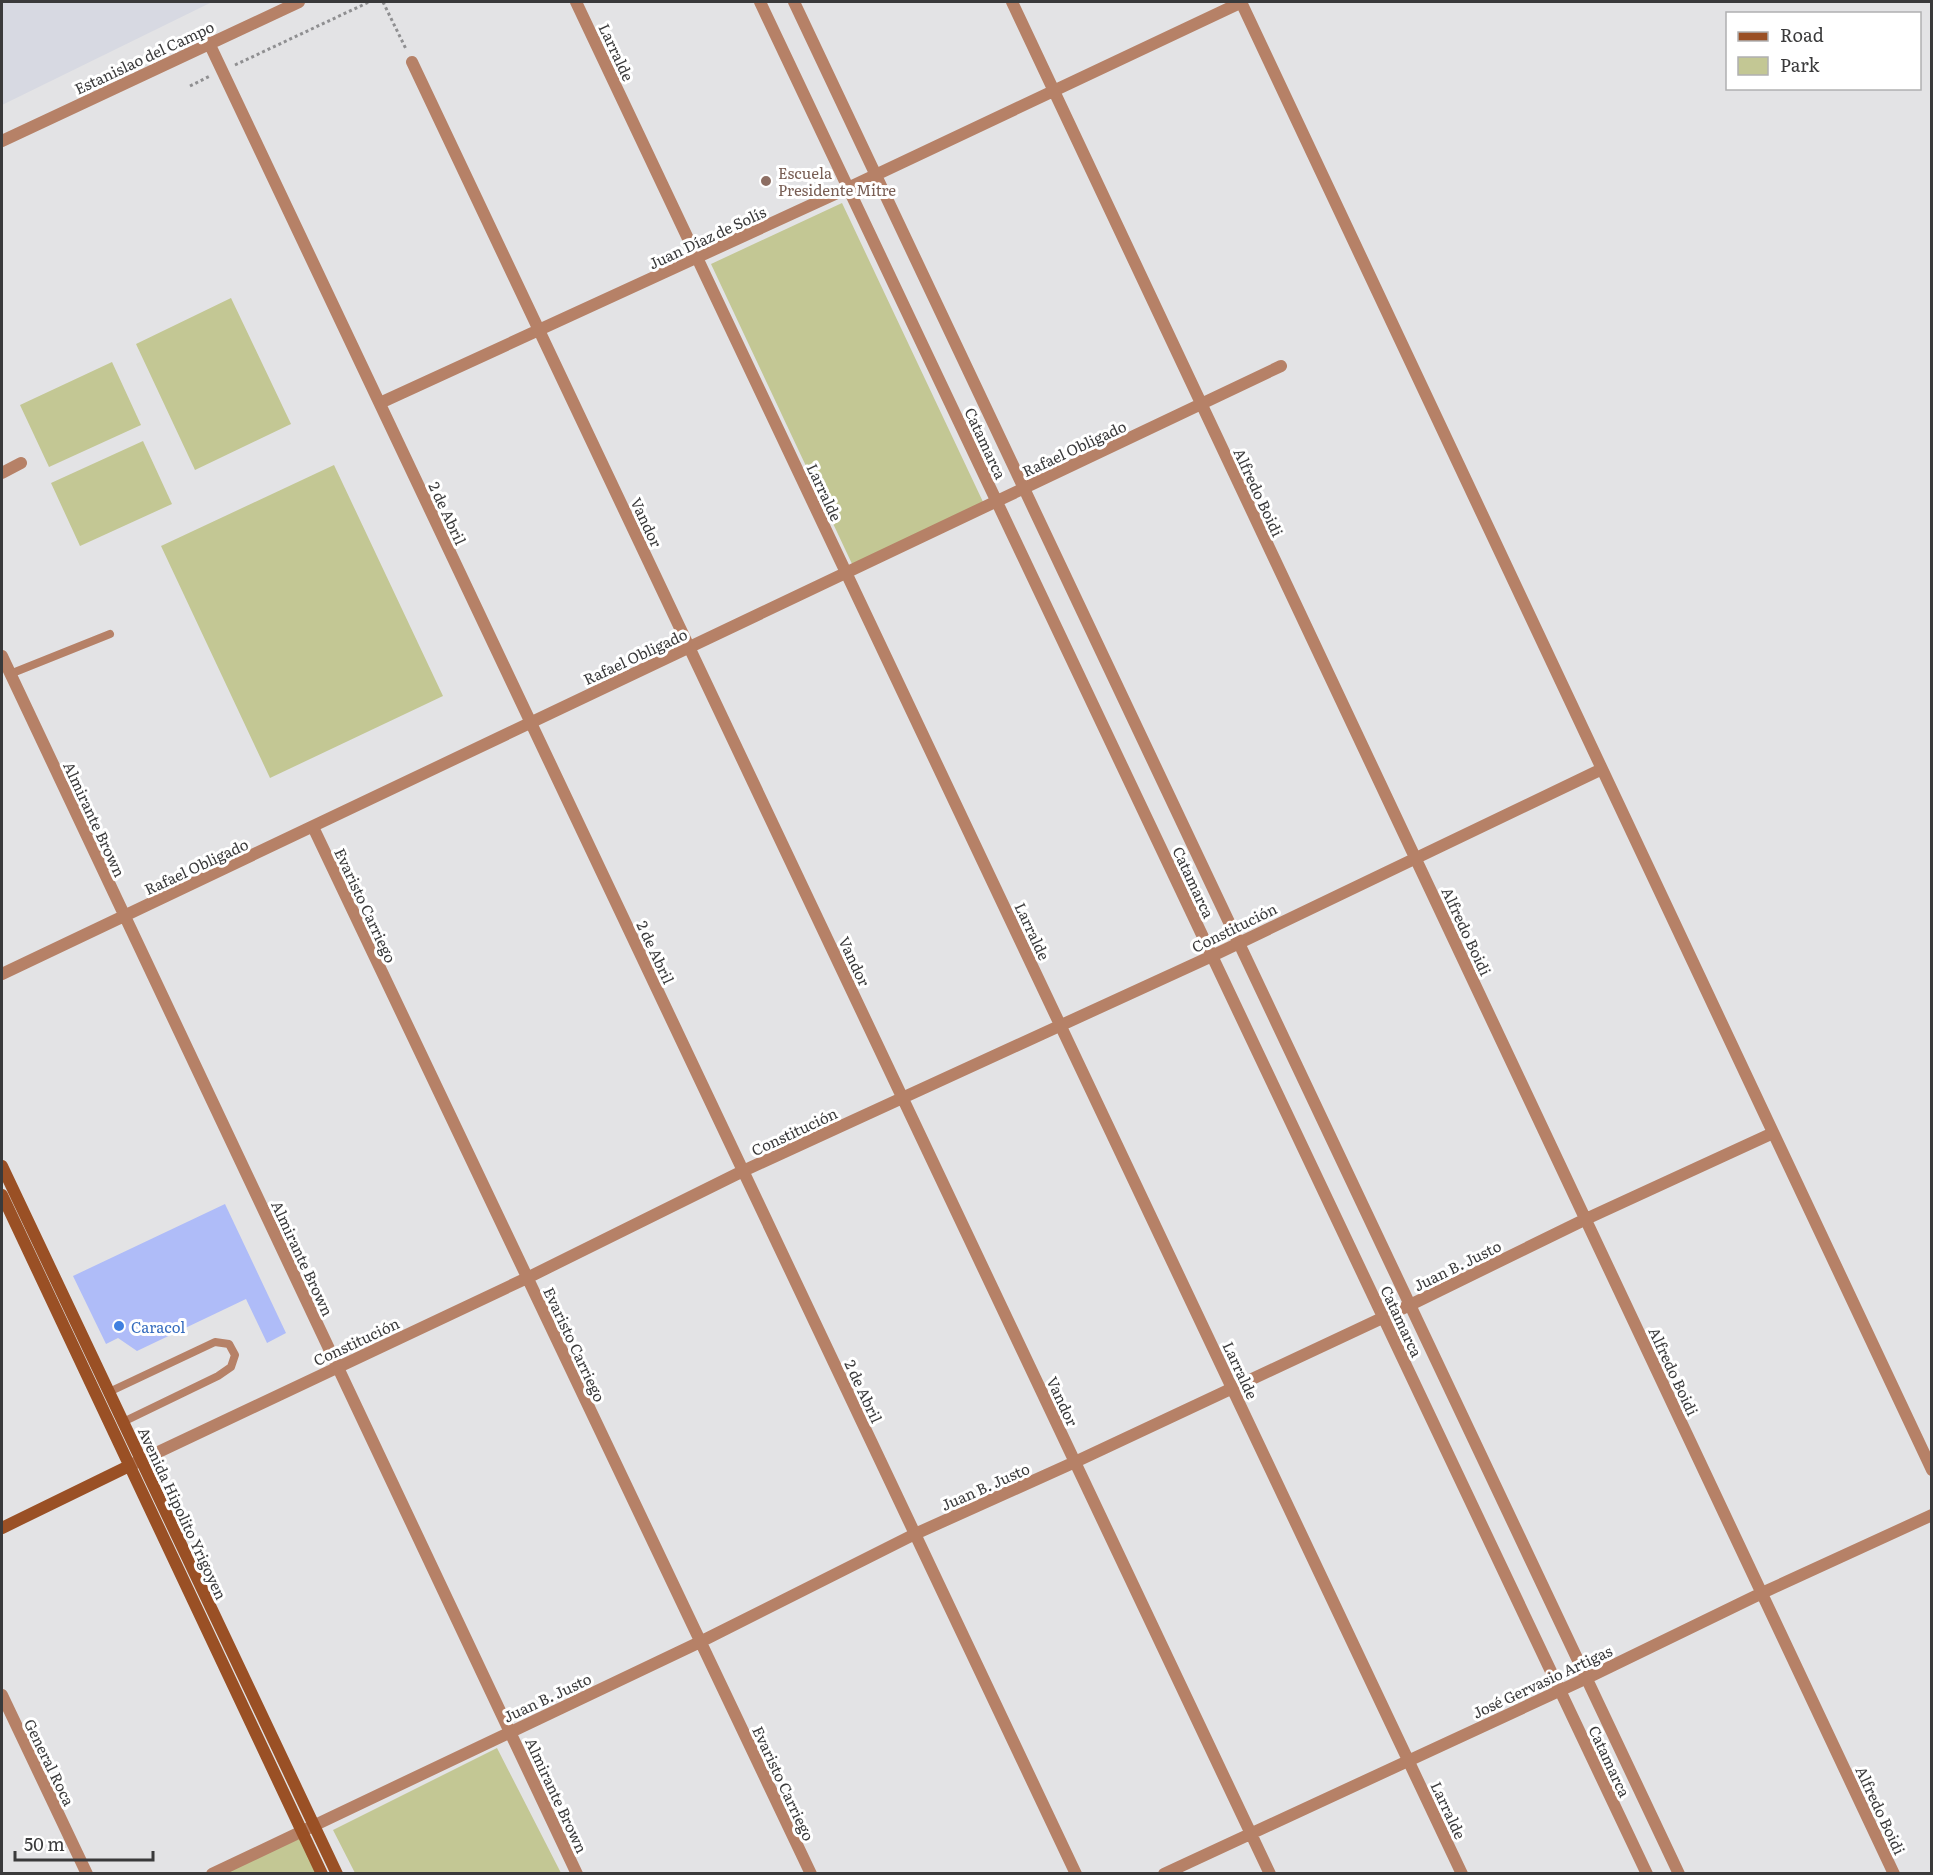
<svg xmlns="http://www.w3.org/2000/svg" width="1933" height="1875" font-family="Literata,serif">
<rect width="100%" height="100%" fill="#e3e3e5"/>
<path fill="#d7d9e2" d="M2,2H212L2,105Z"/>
<path fill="#c3c794" d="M842,203L984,504L853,566L711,264Z
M231,298L291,424L195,470L136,344Z
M112,362L141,425L49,467L20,405Z
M143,441L172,504L80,546L51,483Z
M334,465L443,696L270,778L161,546Z
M497,1748L561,1873H355L333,1830Z
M302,1831L322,1874H212Z"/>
<path fill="#afbcf8" d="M225,1204L286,1333L267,1343L246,1299L137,1351L118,1338L106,1344L73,1276Z"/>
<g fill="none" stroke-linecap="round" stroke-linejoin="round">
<path stroke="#8f8f91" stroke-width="3" stroke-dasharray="3 3" stroke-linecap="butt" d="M383,2L406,49
M235,65L369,2
M190,86L210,76"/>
<path stroke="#b68167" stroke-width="8" d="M10,674L110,634
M109,1392L215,1342L229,1344L235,1355L231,1367L218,1376L123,1422"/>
<path stroke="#b68167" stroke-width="12" d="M576,2L1462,1874
M760,2L1647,1874
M794,2L1679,1874
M1012,2L1894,1874
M1241,2L1932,1470
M209,43L1076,1874
M412,62L1270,1874
M2,141L299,2
M380,403L848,188L1242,2
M2,473L21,463
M2,656L577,1874
M313,827L811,1874
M2,974L1281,366
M133,1464L527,1278L743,1171L1212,956L1602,769
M2,1695L87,1874
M212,1874L700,1642L915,1534L1075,1462L1410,1305L1586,1219L1773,1133
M1164,1874L1587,1678L1762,1593L1932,1515"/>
<path stroke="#9a5025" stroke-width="12" d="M2,1166L337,1874
M2,1195L322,1874
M2,1528L129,1466"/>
</g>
<circle fill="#8d6e63" stroke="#fff" stroke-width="2" cx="766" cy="181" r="6"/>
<circle fill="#3f7fe0" stroke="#fff" stroke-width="2" cx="119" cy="1326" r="6"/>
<g text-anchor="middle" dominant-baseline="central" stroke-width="6" stroke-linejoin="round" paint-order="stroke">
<g font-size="15" fill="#3a3a3b" stroke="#fff">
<text transform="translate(617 52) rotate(65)">Larralde</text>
<text transform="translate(144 57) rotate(-25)">Estanislao del Campo</text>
<text transform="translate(707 237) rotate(-25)">Juan Díaz de Solís</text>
<text transform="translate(986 443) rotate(65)">Catamarca</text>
<text transform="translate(1074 448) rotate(-25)">Rafael Obligado</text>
<text transform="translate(825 492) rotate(65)">Larralde</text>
<text transform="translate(1259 492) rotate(65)">Alfredo Boidi</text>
<text transform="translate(448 513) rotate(65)">2 de Abril</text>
<text transform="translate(647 522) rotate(65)">Vandor</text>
<text transform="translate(635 656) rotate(-25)">Rafael Obligado</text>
<text transform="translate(95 819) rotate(65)">Almirante Brown</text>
<text transform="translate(196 866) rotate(-25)">Rafael Obligado</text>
<text transform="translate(1194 882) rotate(65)">Catamarca</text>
<text transform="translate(366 905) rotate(65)">Evaristo Carriego</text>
<text transform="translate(1234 927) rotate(-26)">Constitución</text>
<text transform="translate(1033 931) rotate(65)">Larralde</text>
<text transform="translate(1467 931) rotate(65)">Alfredo Boidi</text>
<text transform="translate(656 952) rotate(65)">2 de Abril</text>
<text transform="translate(855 961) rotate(65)">Vandor</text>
<text transform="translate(794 1131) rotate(-25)">Constitución</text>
<text transform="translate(303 1258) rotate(65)">Almirante Brown</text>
<text transform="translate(1457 1265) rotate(-26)">Juan B. Justo</text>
<text transform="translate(1402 1321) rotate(65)">Catamarca</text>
<text transform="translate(356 1341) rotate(-25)">Constitución</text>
<text transform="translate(575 1344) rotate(65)">Evaristo Carriego</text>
<text transform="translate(1241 1370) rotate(65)">Larralde</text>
<text transform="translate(1674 1371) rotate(65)">Alfredo Boidi</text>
<text transform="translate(864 1391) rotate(65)">2 de Abril</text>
<text transform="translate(1063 1401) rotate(65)">Vandor</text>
<text transform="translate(985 1486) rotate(-24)">Juan B. Justo</text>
<text transform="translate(183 1513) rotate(65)">Avenida Hipolito Yrigoyen</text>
<text transform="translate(1542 1681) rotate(-25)">José Gervasio Artigas</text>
<text transform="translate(547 1697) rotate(-25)">Juan B. Justo</text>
<text transform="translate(1610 1761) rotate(65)">Catamarca</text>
<text transform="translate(50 1762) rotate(64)">General Roca</text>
<text transform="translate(784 1783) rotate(65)">Evaristo Carriego</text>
<text transform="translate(557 1795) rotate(65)">Almirante Brown</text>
<text transform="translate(1449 1810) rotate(65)">Larralde</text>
<text transform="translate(1881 1810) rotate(65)">Alfredo Boidi</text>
</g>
<g font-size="15" fill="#785e54" stroke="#fff" text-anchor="start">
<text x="778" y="172">Escuela<tspan x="778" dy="17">Presidente Mitre</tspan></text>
</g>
<g font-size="15" fill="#366cbe" stroke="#fff" text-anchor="start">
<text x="131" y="1326">Caracol</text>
</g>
</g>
<rect width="1933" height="1875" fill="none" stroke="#3a3a3b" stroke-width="6"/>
<rect x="1726" y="12" width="195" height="78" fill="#ffffff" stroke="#b0b0b1" stroke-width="1.5"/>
<rect x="1738" y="32" width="30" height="9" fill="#9a5025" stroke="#b0b0b1" stroke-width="1.5"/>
<text x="1780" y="42" font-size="18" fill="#3a3a3b">Road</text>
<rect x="1738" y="57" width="30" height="18" fill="#c3c794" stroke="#b0b0b1" stroke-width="1.5"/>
<text x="1780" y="72" font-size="18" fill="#3a3a3b">Park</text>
<path d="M15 1851v9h138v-9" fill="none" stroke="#3a3a3b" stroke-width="3"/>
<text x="24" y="1851" font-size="18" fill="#3a3a3b" stroke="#ffffff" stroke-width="4.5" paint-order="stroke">50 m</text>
</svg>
